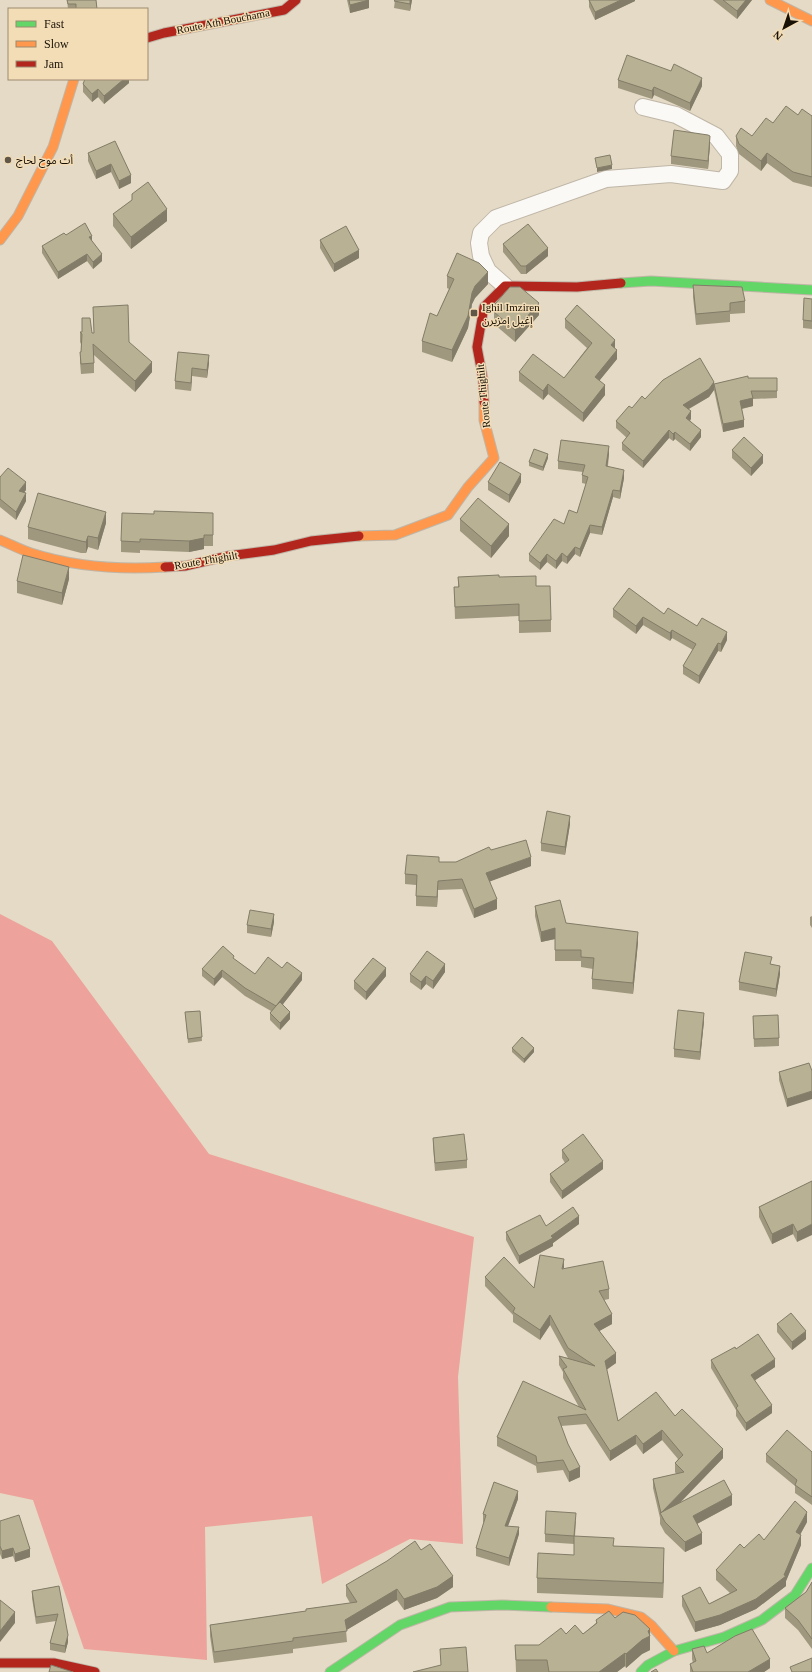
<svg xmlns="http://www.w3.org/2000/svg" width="812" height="1672" font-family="'Times New Roman','Noto Sans Arabic',serif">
<rect width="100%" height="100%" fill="#e5dac5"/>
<path fill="#eda39b" d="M0,914L52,941L209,1154L474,1237L458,1377L463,1544L410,1539L322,1584L312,1516L205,1527L207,1660L84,1649L33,1500L0,1493Z"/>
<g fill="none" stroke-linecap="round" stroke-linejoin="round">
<defs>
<path id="street" d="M505,286L488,271L481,256L479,243L481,233L496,218L606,179L671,174L723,181L730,171V154L716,136L676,115L643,107"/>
<path id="fast" d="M621,283L651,281L812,290
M330,1672L400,1625L450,1607L502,1605L551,1607
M641,1672L648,1665L674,1651L724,1637L762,1620L795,1595L812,1568"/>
<path id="slow" d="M770,0L812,21
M0,240L18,216L53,147L74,79
M359,536L395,535L448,515L468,487L494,458L484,420V402
M0,540C10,544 21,550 31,553C75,567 119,570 165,567
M551,1607L608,1609L641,1617L651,1625L674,1651"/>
<path id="jam" d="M147,38L164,33L284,10L296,0
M484,402L483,379L477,347L484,307L505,286L577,287L621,283
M165,567L185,566L228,556L274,550L311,541L359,536
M0,1663H54L95,1672"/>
</defs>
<use href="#street" stroke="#bfb6a7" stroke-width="18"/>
<use href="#fast" stroke="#bfb6a7" stroke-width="11"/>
<use href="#slow" stroke="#bfb6a7" stroke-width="11"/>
<use href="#jam" stroke="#bfb6a7" stroke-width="11"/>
<use href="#street" stroke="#fbf9f6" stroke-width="16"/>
<use href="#fast" stroke="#63d668" stroke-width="9"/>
<use href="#slow" stroke="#ff974d" stroke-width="9"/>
<use href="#jam" stroke="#b3261e" stroke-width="9"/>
</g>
<path fill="#9f987f" d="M67,0H96L97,9H68Z
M347,0H369V8L350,13Z
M395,0H412L410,11L394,8Z
M589,0H635V1L595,20L589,7Z
M713,0H752L737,19Z
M129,79V83L104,104L98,97L92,102L83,92V84Z
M618,80L702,86L690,111L654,95L652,99L618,88Z
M798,115L812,116V187L793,182L767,163L761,171L739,154L736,146V136H752L773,123Z
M710,144L708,169L671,164V156Z
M88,153L131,175V183L119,189L111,172L96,179L88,161Z
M132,194L167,221L131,249L113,226V214L132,200Z
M66,235L92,242L102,261L93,269L87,261L58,279L42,253V246Z
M320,240L359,258L334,272L320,248Z
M503,244L548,256L526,274H521L503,252Z
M447,276L488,284L475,298L472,304L468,328L452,362L422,352V341L437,316L449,289L447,288Z
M693,285L745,301V313L730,314V322L696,325L693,297Z
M812,299V329L803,328V320Z
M93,307L129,342L152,372L135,392L94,355V373L81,374L80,362V352H81V344L80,342V332L94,333Z
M494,312L539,315L515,342L494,324Z
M565,319L615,349L617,359L599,381L605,395L583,422L548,394L543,400L519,381V372L564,378L587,348L565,328Z
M178,352L209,363L207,378L192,376L191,391L175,389V381Z
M748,378H777V398L753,399V406L742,409L744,427L723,432L714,390L709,397L689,409L691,419L690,420L701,437L690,451L675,439L673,441L669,438L643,468L622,450V443L627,438L616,428V421L645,399L714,384Z
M732,450L763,463L751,476L732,458Z
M609,454L608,466L624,478L620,499L613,497L602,535L590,533L580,557L575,554L567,564L562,561L556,569L547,562L540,570L529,561V554L577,513L586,484L582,483V475L583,472L558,469V461Z
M548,458L543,471L529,466V462Z
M0,477L26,490L24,492L26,501L16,520L0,507Z
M488,482H521L509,503L488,490Z
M460,519L509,536L491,558L460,531Z
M106,523L98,550L88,547L86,553H81L28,539V527Z
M213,524V546H204V549L189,552L140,550V553L121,552V541Z
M458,577H499L536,586L551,620V632L519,633V616L455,619L454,587H458Z
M69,579L62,605L17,593V581Z
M613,609L664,614L697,626L727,640L721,652L718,651L699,684L683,674V666L693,650L672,638L670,641L643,625L636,634L613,617Z
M570,824L565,855L541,851V843Z
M491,850L531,866L490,881L497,909L474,918L462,889L438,890L437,907L416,906V885L405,884V874L439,862H456Z
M535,906L566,923L638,942L633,994L592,989V979L593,969L581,967V961H555V939L541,942L535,916Z
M812,916V928L810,925V917Z
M274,922L271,937L247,933V925Z
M234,959L255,974L282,968L302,980L283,1004L290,1019L280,1030L270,1020V1013L271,1011L245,996L222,977L214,986L202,976V969Z
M772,964L780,974L776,997L739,990V982Z
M445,972L433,989L426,984L421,990L410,982V974Z
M386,976L366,1000L354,989V981Z
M200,1011L202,1041L188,1043L185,1012Z
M753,1016L779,1038V1046L754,1047Z
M704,1021L700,1060L674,1057V1049Z
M512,1048L534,1052L524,1063L512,1052Z
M809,1063L787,1107L779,1080V1072Z
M433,1138L467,1160V1168L435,1171L433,1146Z
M562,1150L603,1169L562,1199L550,1182V1174L565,1163L562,1158Z
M812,1181L797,1242L793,1234L772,1244L759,1217V1207Z
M579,1224L553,1243V1246L519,1264L506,1240V1232L546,1226Z
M564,1269L609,1289V1299L604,1300L612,1324L599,1331L616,1363L606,1369L618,1421L675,1416L723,1458L680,1503L732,1505L697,1524L702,1544L685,1552L665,1533L660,1524V1518L653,1488V1479L676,1474L675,1472V1463L678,1459L662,1440L643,1454L636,1444L610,1461L586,1424L561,1426L580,1477L569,1482L563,1470L537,1473L536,1466L497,1446V1437L579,1407L563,1378V1372L559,1365V1356L568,1358L550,1325L540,1340L513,1322V1315L485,1286V1277L534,1288Z
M777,1324L806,1339L792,1350L777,1332Z
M736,1349L775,1367L755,1380L772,1413L746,1431L736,1416V1410L711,1368V1360Z
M812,1452V1505L795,1493V1486L766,1462V1454Z
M518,1499L508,1526L519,1534L509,1566L476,1556V1548L484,1522H483V1514Z
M0,1521L30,1557L15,1562L13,1556L2,1559L0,1554Z
M576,1521L575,1536L614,1546L664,1564L663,1598L537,1593V1578L574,1555V1544L545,1542V1534Z
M807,1522L800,1535L801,1545L786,1581V1586L756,1609L720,1625L695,1632L682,1606V1596L709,1604L730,1593L716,1580V1570L744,1548Z
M421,1550L453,1587L437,1598L404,1610L397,1600L346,1630L347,1642L293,1649V1653L214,1663L210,1636V1625L306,1611V1609L350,1603L346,1596V1585Z
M812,1582V1649L798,1630L785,1618V1608L806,1592Z
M59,1586L68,1642L65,1653L50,1650V1643L56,1621L36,1624L32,1598V1591Z
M615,1618L650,1629V1650L642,1654L626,1668L625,1666L617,1672H516L515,1645H539L566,1634H583L596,1623V1620Z
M692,1649L707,1653L770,1668L764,1672H690V1664L693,1663L692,1659Z"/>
<path fill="#827c68" d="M369,0V8L350,13V5Z
M410,0H412L410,11Z
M621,0H635V1L595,20V12Z
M746,0H752L737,19V11Z
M702,78V86L690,111V103Z
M124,79H129V83L104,104V96Z
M654,87V95L652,99V91Z
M98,89V97L92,102V94Z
M710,136V144L708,169V161Z
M767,153V163L761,171V161Z
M111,164V172L96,179V171Z
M612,165V169L597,172V168Z
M131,175V183L119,189V181Z
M167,209V221L131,249V237Z
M92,236V242L89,237Z
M548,248V256L526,274V266Z
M359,250V258L334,272V264Z
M87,254V261L58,279V272Z
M102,254V261L93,269V262Z
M488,272V284L475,298L472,304L468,328L452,362V350L472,293L475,286Z
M539,303V315L515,342V330Z
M615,340V350L611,345Z
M617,350V359L595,386V377Z
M209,355V363L207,378V370Z
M152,362V372L135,392V381Z
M192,368V376L191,391V383Z
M714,382V387V384V390L709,397L683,412V405Z
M548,384V394L543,400V391Z
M605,385V395L583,422V413Z
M753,398V406L740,409V401Z
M691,411V419L686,425V418Z
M744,420V427L723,432V424Z
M669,430V438L643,468V461Z
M701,430V437L690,451V444Z
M675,432V439L673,441V434Z
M609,446V454L606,474V466Z
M548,454V458L543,471V467Z
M763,455V463L751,476V468Z
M624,470V478L620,499V491Z
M521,474V482L509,503V495Z
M26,482V490L19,499V491Z
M613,490V497L602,535V527Z
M26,493V501L16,520V512Z
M106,512V523L98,550V538Z
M509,524V536L491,558V546Z
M590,525V533L580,557V549Z
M204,535V549L189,552V541Z
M88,536V547L86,553V542Z
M575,547V554L567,564V557Z
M562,553V561L556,569V561Z
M547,554V562L540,570V563Z
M69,567V579L62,605V593Z
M643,617V625L636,634V626Z
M672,630V638L670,641V633Z
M727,632V640L721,652V644Z
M718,643V651L699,684V676Z
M570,816V824L565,855V847Z
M531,857V866L486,883V873Z
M438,881V890L437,907V897Z
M497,899V909L474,918V909Z
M274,914V922L271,937V929Z
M555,928V939L541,942V932Z
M638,932V942L633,994V983Z
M445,964V972L433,989V981Z
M780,966V974L776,997V989Z
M386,968V976L366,1000V992Z
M222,970V977L214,986V979Z
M302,973V980L276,1013V1006Z
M426,976V984L421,990V982Z
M290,1012V1019L280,1030V1023Z
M704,1013V1021L700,1060V1052Z
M534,1048V1052L524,1063V1059Z
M812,1091V1099L787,1107V1099Z
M603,1161V1169L562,1199V1191Z
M579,1216V1224L553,1243V1246L519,1264V1256L551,1236Z
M793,1224V1234L772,1244V1234Z
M812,1224V1235L797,1242V1232Z
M564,1259V1268L562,1269Z
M612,1314V1324L594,1334V1324Z
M550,1315V1325L540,1340V1330Z
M806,1331V1339L792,1350V1342Z
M616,1353V1363L605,1371V1361Z
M775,1359V1367L751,1383V1375Z
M772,1405V1413L746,1431V1423Z
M662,1430V1440L643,1454V1444Z
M636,1435V1444L610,1461V1451Z
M723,1449V1458L663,1520L661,1513Z
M580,1467V1477L569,1482V1472Z
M518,1491V1499L505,1534V1526Z
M732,1495V1505L693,1526V1516Z
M807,1512V1522L796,1542V1532Z
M519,1527V1534L509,1566V1558Z
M702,1533V1544L685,1552V1542Z
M801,1535V1545L786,1581V1586L756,1609L720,1625L695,1632V1622L784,1575Z
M13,1548V1556L2,1559V1551Z
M664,1548V1564L663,1598V1583Z
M30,1549V1557L15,1562V1554Z
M453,1576V1587L437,1598L404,1610V1599Z
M397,1589V1600L345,1631V1620Z
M15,1612V1623L0,1642V1631Z
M650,1629V1650L642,1654L626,1668V1654Z
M68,1635V1642L65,1653V1646Z
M625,1653V1666L617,1672H599Z
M770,1659V1668L764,1672H748Z"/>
<path fill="#b9b194" stroke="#827c68" d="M67,0H96L97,9H76V4H68Z
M349,0H369L350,5Z
M395,0H410V4L394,1Z
M589,0H621L595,12Z
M723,0H746L737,11Z
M627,55L671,71L674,64L702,78L690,103L654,87L652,91L618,80Z
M85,79H124L104,96L98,89L92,94L83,84Z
M786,106L798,115L802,109L812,116V177L793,172L767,153L761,161L739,144L736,136L741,128L752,136L766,118L773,123Z
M674,130L708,135L710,136L708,161L671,156Z
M115,141L131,175L119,181L111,164L96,171L88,153Z
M610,155L612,165L597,168L595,158Z
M148,182L167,209L131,237L113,214L132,200V194Z
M85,223L92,236L89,237L102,254L93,262L87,254L58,272L42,246L64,233L66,235Z
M528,224L548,248L526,266H521L503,244Z
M346,226L359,250L334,264L320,240Z
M457,253L479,263L488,272L475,286L472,293L468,316L452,350L422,341L430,313L437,316L454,279L447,276Z
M693,285L742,287L745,301L730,303V311L696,314Z
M510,287H520L539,303L515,330L494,312L495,304Z
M804,298L812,299V321L803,320Z
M128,305L129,342L152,362L135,381L93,344L94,363L81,364L80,352H81L82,334L80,332H82V318H90L92,333H94L93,307Z
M577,305L615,340L611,345L617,350L595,377L605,385L583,413L548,384L543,391L519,372L533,354L564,378L592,343L565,319Z
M178,352L209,355L207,370L192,368L191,383L175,381Z
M700,358L714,382L709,389L683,405L691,411L686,418L701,430L690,444L675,432L673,434L669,430L643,461L622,443L630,433L616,421L629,406L632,408L642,396L645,399L663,380Z
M748,376V378H777V391H751L753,398L740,401L744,420L723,424L714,384Z
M744,437L763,455L751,468L732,450Z
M561,440L609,446L606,466L624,470L620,491L613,490L602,527L590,525L580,549L575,547L567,557L562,553L556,561L547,554L540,563L529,554L554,519L564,524L569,510L577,513L588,477L582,475L585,465L558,461Z
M534,449L548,454L543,467L529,462Z
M500,462L521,474L509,495L488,482Z
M8,468L26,482L19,491L26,493L16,512L0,499V477Z
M38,493L106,512L98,538L88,536L86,542L81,541L28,527Z
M478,498L509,524L491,546L460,519Z
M154,511L213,513V535H204V538L189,541L140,539V542L121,541L122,513L154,514Z
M23,555L69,567L62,593L17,581Z
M499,575V577L536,576V586H550L551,620L519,621V604L455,607L454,587H459L458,577Z
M629,588L664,614L668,608L697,626L702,618L727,632L721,644L718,643L699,676L683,666L696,644L672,630L670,633L643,617L636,626L613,609Z
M547,811L570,816L565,847L541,843Z
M526,840L531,857L486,873L497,899L474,909L462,879L438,881L437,897L416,896L417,875L405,874L407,855L439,857V862H456L489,847L491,850Z
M560,900L566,923L638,932L633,983L592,979L594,958L581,957V950H555V928L541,932L535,906Z
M250,910L274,914L271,929L247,925Z
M223,946L234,956L233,958L255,974L268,957L282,968L287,962L302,973L276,1006L280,1002L290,1012L280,1023L270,1013L276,1006L245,988L222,970L214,979L202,969Z
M427,951L445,964L433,981L426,976L421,982L410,974Z
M745,952L772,957L770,964L780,966L776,989L739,982Z
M373,958L386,968L366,992L354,981Z
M678,1010L704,1013L700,1052L674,1049Z
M200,1011L202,1037L188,1039L185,1012Z
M778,1015L779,1038L754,1039L753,1016Z
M522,1037L534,1048L524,1059L512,1048Z
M809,1063L812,1071V1091L787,1099L779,1072Z
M464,1134L467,1160L435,1163L433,1138Z
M583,1134L603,1161L562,1191L550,1174L569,1160L562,1150Z
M812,1181V1224L797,1232L793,1224L772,1234L759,1207Z
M573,1207L579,1216L551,1236L553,1238L519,1256L506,1232L540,1215L546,1226Z
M540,1255L564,1259L562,1269L603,1261L609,1289L599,1291L612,1314L594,1324L616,1353L605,1361L618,1421L656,1392L675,1416L682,1409L723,1449L661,1513L653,1479L684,1472L675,1463L683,1455L662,1430L643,1444L636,1435L610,1451L586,1414L558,1417L568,1444L580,1467L569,1472L563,1460L537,1463L536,1456L497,1437L523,1381L586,1410L563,1369L567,1367L559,1356L595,1366L568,1348L550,1315L540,1330L513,1312L515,1308L485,1277L504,1257L534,1288Z
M791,1313L806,1331L792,1342L777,1324Z
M758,1334L775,1359L751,1375L772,1405L746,1423L736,1408L738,1406L711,1360L735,1347L736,1349Z
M787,1430L812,1452V1497L795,1485L797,1480L766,1454Z
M724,1480L732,1495L693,1516L702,1533L685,1542L665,1522L660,1513Z
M494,1482L518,1491L505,1526L519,1527L509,1558L476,1548L486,1515L483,1514Z
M795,1501L807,1512L796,1532L801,1535L784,1575L786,1576L756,1599L720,1615L695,1622L682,1596L700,1587L709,1604L737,1590L716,1570L740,1544L744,1548L759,1534L764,1540Z
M546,1511L576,1513L574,1536L545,1534Z
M19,1515L30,1549L15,1554L13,1548L2,1551L0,1546V1521Z
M574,1536L614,1538L613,1546L664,1548L663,1583L537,1578L538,1553L574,1555Z
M415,1541L421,1550L430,1544L453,1576L437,1587L404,1599L397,1589L345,1620L347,1631L293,1638V1641L214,1652L210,1625L306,1611V1609L357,1602L346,1585L387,1561Z
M812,1582V1639L798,1620L785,1608L806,1592Z
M59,1586L68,1635L65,1646L50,1643L58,1614L36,1617L32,1591Z
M0,1600L15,1612L0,1631Z
M609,1611L615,1618L623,1612L635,1615L650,1629L648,1631L650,1636L642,1640L626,1654L625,1653L599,1672H549L547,1660H516L515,1645H539L561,1628L566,1634L575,1625L583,1634L597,1623L596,1620Z
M752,1629L770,1659L748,1672H693L690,1664L696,1661L692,1649L704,1646L707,1653L735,1636Z
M466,1647L468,1672H413L441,1665L440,1649Z
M812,1658V1672H792L790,1667Z
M51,1665L73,1672H49Z
M656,1669L658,1672H651Z"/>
<g fill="#605748" stroke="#f3ddb7" stroke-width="1.5">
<circle cx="8" cy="160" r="4"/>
<rect x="470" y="309" width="8" height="8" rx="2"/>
</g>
<g text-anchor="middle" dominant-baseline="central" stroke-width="3" stroke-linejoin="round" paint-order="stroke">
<g font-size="11" fill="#191105" stroke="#f3ddb7">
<text transform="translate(223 21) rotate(-11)">Route Ath Bouchama</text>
<text transform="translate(483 396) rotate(-96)">Route Thighilt</text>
<text transform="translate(206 560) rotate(-10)">Route Thighilt</text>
</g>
<g font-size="11" fill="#191105" stroke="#f3ddb7" text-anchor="start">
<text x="16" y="160">أث موح لحاج</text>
<text x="482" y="307">Ighil Imziren<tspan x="482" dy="13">إغيل إمزيرن</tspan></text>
</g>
</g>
<rect x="8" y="8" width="140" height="72" fill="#f3ddb7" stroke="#9c8b70"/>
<rect x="16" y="21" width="20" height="6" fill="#63d668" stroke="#9c8b70"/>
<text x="44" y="28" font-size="12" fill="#191105">Fast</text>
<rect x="16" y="41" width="20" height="6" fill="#ff974d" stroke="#9c8b70"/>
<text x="44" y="48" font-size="12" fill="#191105">Slow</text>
<rect x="16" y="61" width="20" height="6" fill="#b3261e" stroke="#9c8b70"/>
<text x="44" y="68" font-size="12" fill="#191105">Jam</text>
<g transform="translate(784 28) rotate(220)" stroke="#f3ddb7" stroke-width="3" paint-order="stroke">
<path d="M0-3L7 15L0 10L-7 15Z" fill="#191105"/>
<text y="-6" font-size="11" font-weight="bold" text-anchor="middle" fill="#191105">N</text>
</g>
</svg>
